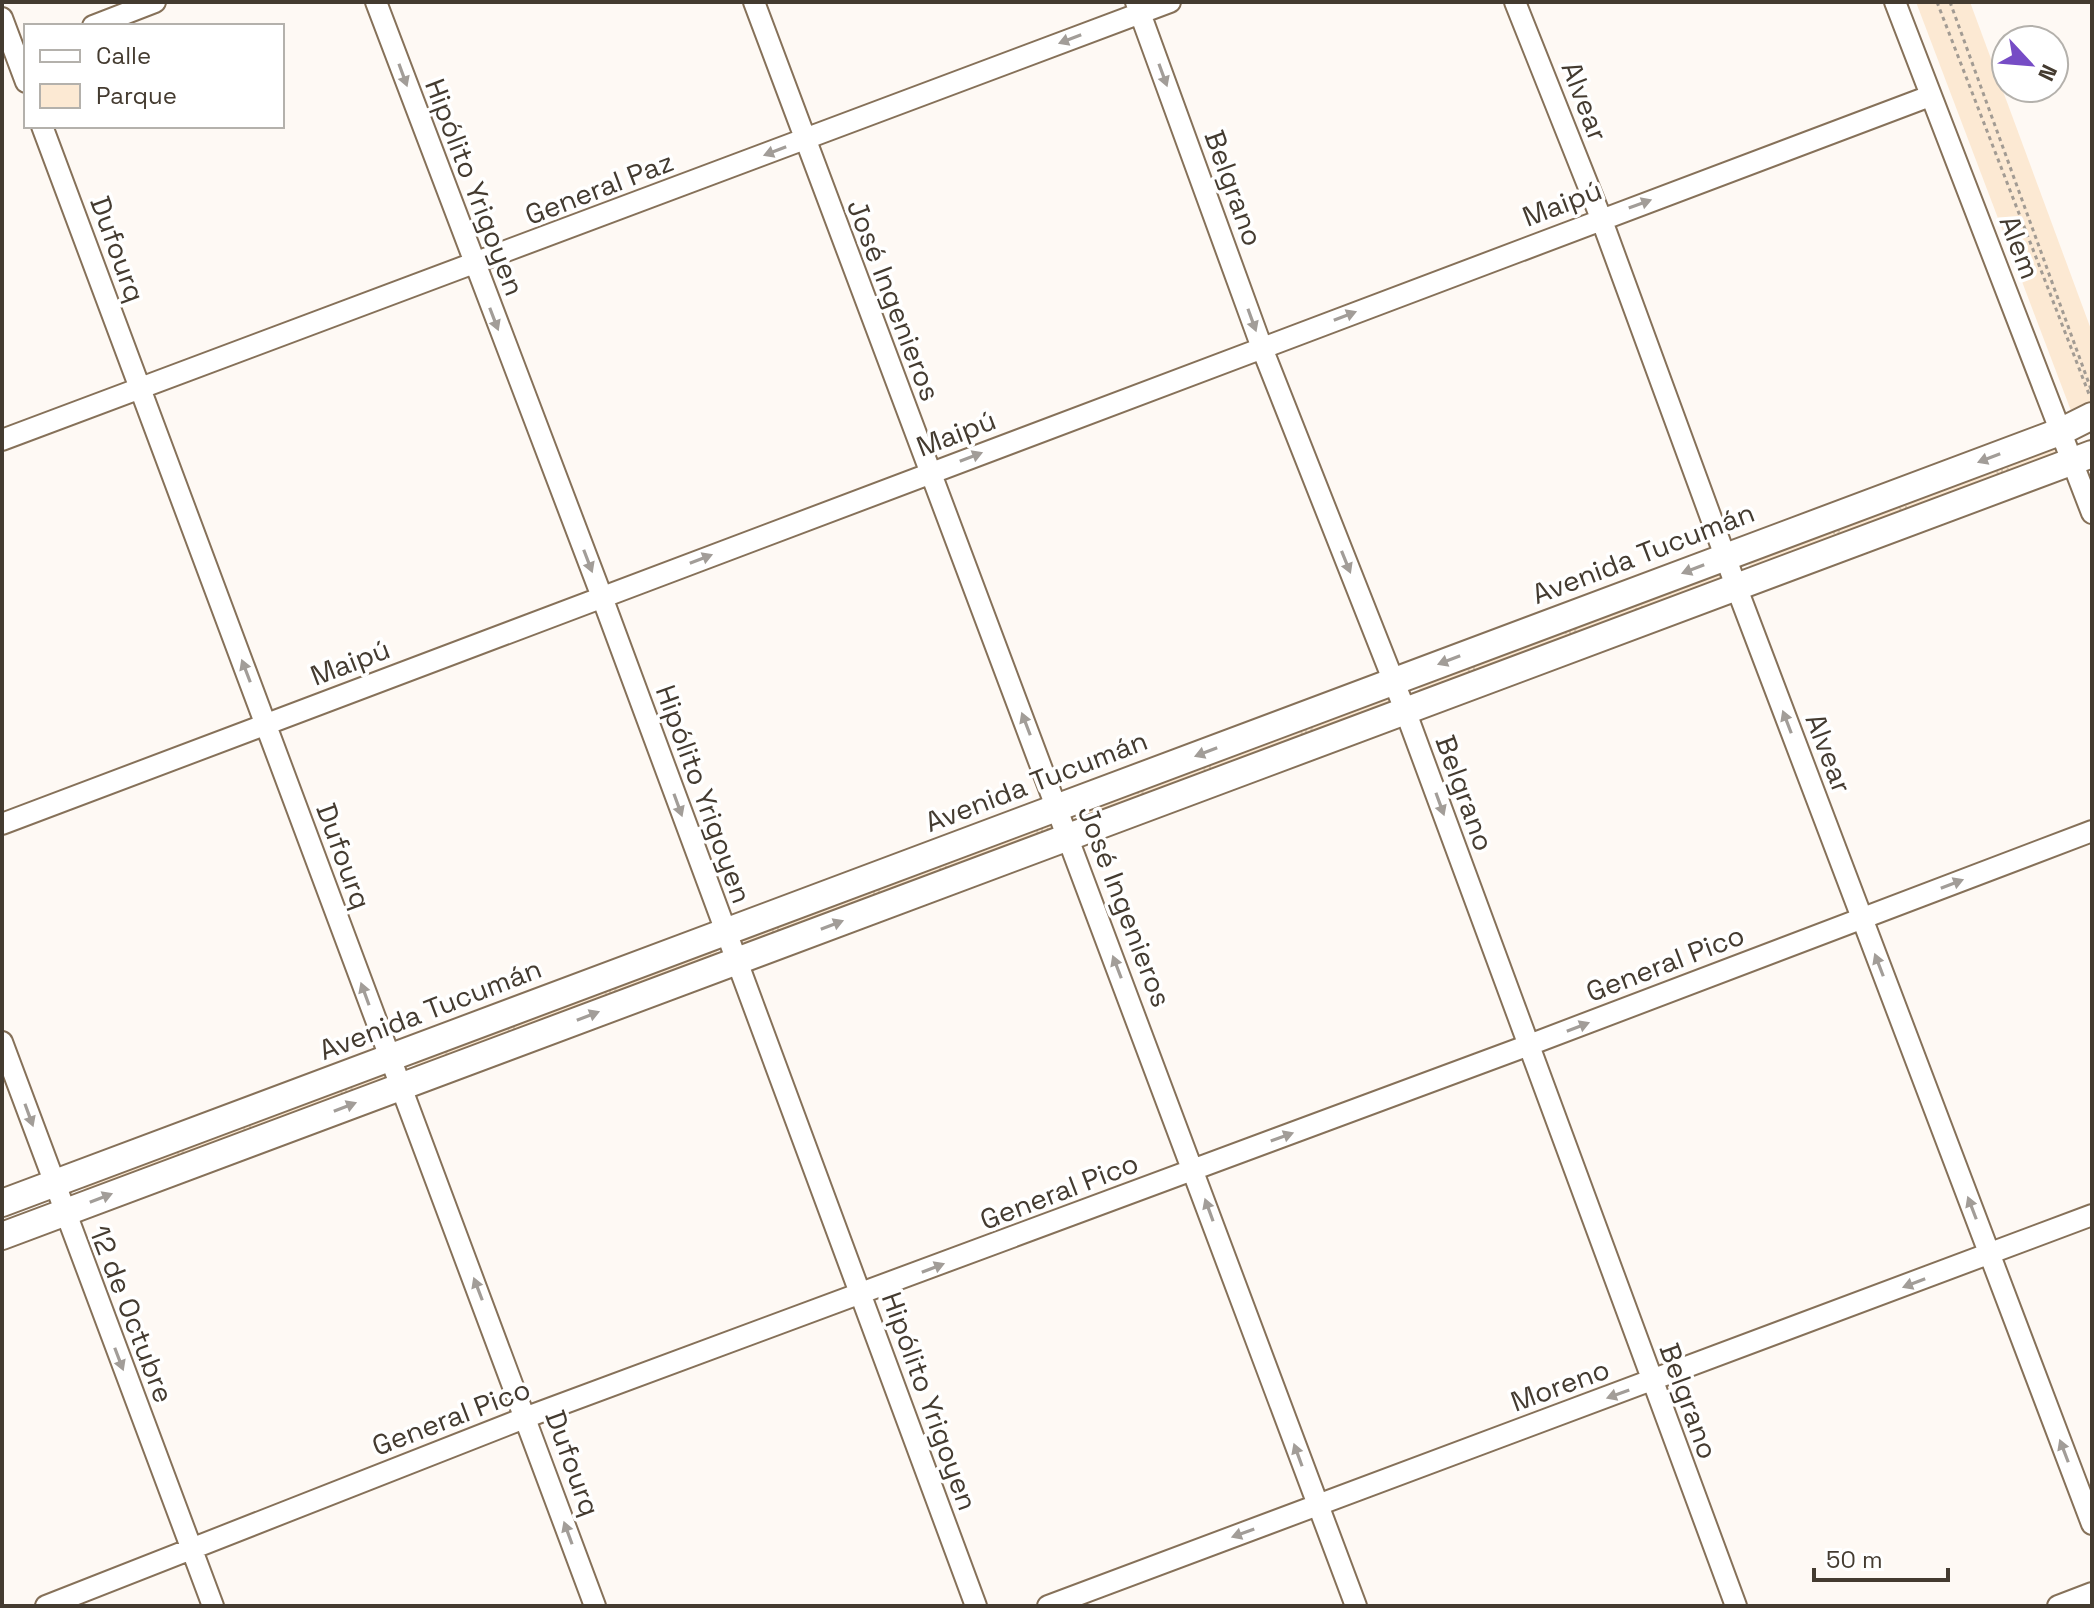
<svg xmlns="http://www.w3.org/2000/svg" width="2094" height="1608" font-family="'Space Grotesk',sans-serif">
<defs>
<pattern id="grass-tufts" width="24" height="20" patternUnits="userSpaceOnUse" patternTransform="scale(2)"><rect width="24" height="20" fill="#fce9d3"/><path d="M3 7l-1-3M5 7V3M7 7l1-3M15 17l-1-3M17 17v-4M19 17l1-3" fill="none" stroke="#d9c9b5"/></pattern>
</defs>
<rect width="100%" height="100%" fill="#fef9f4"/>
<path fill="url(#grass-tufts)" d="M2053,446L2061,451L2056,459L1756,570L1749,565L1755,558Z
M1712,573L1722,576L1718,585L1428,698L1418,691L1422,683Z
M1379,698L1388,700L1391,708L1083,823L1078,815L1079,811Z
M1051,824L1056,827L1055,836L745,945L743,939L822,906Z
M714,947L719,954L718,964L424,1073L414,1067L417,1061Z
M384,1074L389,1079L82,1194L86,1184Z"/>
<path fill="#fce9d3" d="M1916,2H1970L2092,332V408L2073,416Z"/>
<g fill="none" stroke-linecap="round" stroke-linejoin="round">
<defs>
<path id="minor" d="M376,2L602,597L976,1606
M754,2L1356,1606
M1136,2L1262,348L1405,710L1736,1606
M1515,2L1601,218L1736,586L2092,1524
M1895,2L2092,513
M2,18L26,82
M93,26L155,2
M42,126L595,1606
M2,440L1170,2
M2,824L1930,96
M2,1042L213,1606
M46,1606L527,1417L1529,1045L2092,831
M1048,1606L2092,1215
M2058,1606L2092,1593"/>
<path id="major" d="M2,1203L2062,431L2092,416
M2,1236L2092,454"/>
</defs>
<use href="#minor" stroke="#867159" stroke-width="24"/>
<use href="#major" stroke="#867159" stroke-width="30"/>
<path stroke="#a29b93" stroke-width="3" stroke-dasharray="4 4" stroke-linecap="butt" d="M1937,2L2089,394
M1950,2L2092,392"/>
<use href="#minor" stroke="#fff" stroke-width="20"/>
<use href="#major" stroke="#fff" stroke-width="26"/>
</g>
<defs><path id="oneway-solid" d="M-6-.8H1V-3.2L6.5 0L1 3.2V.8H-6Z" transform="scale(2)"/></defs>
<g fill="#a29d98">
<use href="#oneway-solid" transform="translate(1070 39) rotate(159)"/>
<use href="#oneway-solid" transform="translate(403 75) rotate(70)"/>
<use href="#oneway-solid" transform="translate(1163 75) rotate(70)"/>
<use href="#oneway-solid" transform="translate(775 151) rotate(159)"/>
<use href="#oneway-solid" transform="translate(1640 204) rotate(-20)"/>
<use href="#oneway-solid" transform="translate(1345 316) rotate(-21)"/>
<use href="#oneway-solid" transform="translate(494 319) rotate(69)"/>
<use href="#oneway-solid" transform="translate(1252 320) rotate(70)"/>
<use href="#oneway-solid" transform="translate(971 457) rotate(-21)"/>
<use href="#oneway-solid" transform="translate(1989 458) rotate(159)"/>
<use href="#oneway-solid" transform="translate(701 559) rotate(-21)"/>
<use href="#oneway-solid" transform="translate(588 561) rotate(69)"/>
<use href="#oneway-solid" transform="translate(1346 562) rotate(68)"/>
<use href="#oneway-solid" transform="translate(1693 569) rotate(159)"/>
<use href="#oneway-solid" transform="translate(1449 660) rotate(159)"/>
<use href="#oneway-solid" transform="translate(246 671) rotate(-111)"/>
<use href="#oneway-solid" transform="translate(1787 722) rotate(-111)"/>
<use href="#oneway-solid" transform="translate(1026 724) rotate(-111)"/>
<use href="#oneway-solid" transform="translate(1206 752) rotate(159)"/>
<use href="#oneway-solid" transform="translate(1440 804) rotate(70)"/>
<use href="#oneway-solid" transform="translate(678 805) rotate(70)"/>
<use href="#oneway-solid" transform="translate(1952 884) rotate(-21)"/>
<use href="#oneway-solid" transform="translate(832 925) rotate(-21)"/>
<use href="#oneway-solid" transform="translate(1879 965) rotate(-111)"/>
<use href="#oneway-solid" transform="translate(1117 967) rotate(-111)"/>
<use href="#oneway-solid" transform="translate(365 994) rotate(-110)"/>
<use href="#oneway-solid" transform="translate(588 1016) rotate(-21)"/>
<use href="#oneway-solid" transform="translate(1578 1027) rotate(-21)"/>
<use href="#oneway-solid" transform="translate(345 1107) rotate(-21)"/>
<use href="#oneway-solid" transform="translate(29 1115) rotate(70)"/>
<use href="#oneway-solid" transform="translate(1282 1137) rotate(-20)"/>
<use href="#oneway-solid" transform="translate(101 1198) rotate(-21)"/>
<use href="#oneway-solid" transform="translate(1972 1208) rotate(-111)"/>
<use href="#oneway-solid" transform="translate(1209 1210) rotate(-110)"/>
<use href="#oneway-solid" transform="translate(933 1268) rotate(-21)"/>
<use href="#oneway-solid" transform="translate(1914 1283) rotate(159)"/>
<use href="#oneway-solid" transform="translate(478 1289) rotate(-111)"/>
<use href="#oneway-solid" transform="translate(119 1359) rotate(69)"/>
<use href="#oneway-solid" transform="translate(1618 1394) rotate(160)"/>
<use href="#oneway-solid" transform="translate(2064 1451) rotate(-111)"/>
<use href="#oneway-solid" transform="translate(1298 1455) rotate(-110)"/>
<use href="#oneway-solid" transform="translate(568 1533) rotate(-110)"/>
<use href="#oneway-solid" transform="translate(1243 1533) rotate(160)"/>
</g>
<g text-anchor="middle" dominant-baseline="central" stroke-width="7" stroke-linejoin="round" paint-order="stroke">
<g font-size="28" fill="#443b30" stroke="#fff">
<text transform="translate(1585 101) rotate(69)">Alvear</text>
<text transform="translate(475 187) rotate(69)">Hipólito Yrigoyen</text>
<text transform="translate(599 188) rotate(-21)">General Paz</text>
<text transform="translate(1234 188) rotate(70)">Belgrano</text>
<text transform="translate(1562 203) rotate(-21)">Maipú</text>
<text transform="translate(2020 247) rotate(69)">Alem</text>
<text transform="translate(118 249) rotate(70)">Dufourq</text>
<text transform="translate(894 300) rotate(69)">José Ingenieros</text>
<text transform="translate(956 433) rotate(-21)">Maipú</text>
<text transform="translate(1643 553) rotate(-21)">Avenida Tucumán</text>
<text transform="translate(350 662) rotate(-21)">Maipú</text>
<text transform="translate(1829 753) rotate(69)">Alvear</text>
<text transform="translate(1036 781) rotate(-21)">Avenida Tucumán</text>
<text transform="translate(1465 793) rotate(70)">Belgrano</text>
<text transform="translate(704 794) rotate(70)">Hipólito Yrigoyen</text>
<text transform="translate(344 856) rotate(70)">Dufourq</text>
<text transform="translate(1125 906) rotate(69)">José Ingenieros</text>
<text transform="translate(1665 963) rotate(-21)">General Pico</text>
<text transform="translate(430 1009) rotate(-21)">Avenida Tucumán</text>
<text transform="translate(1059 1191) rotate(-21)">General Pico</text>
<text transform="translate(132 1314) rotate(69)">12 de Octubre</text>
<text transform="translate(1560 1385) rotate(-20)">Moreno</text>
<text transform="translate(930 1401) rotate(70)">Hipólito Yrigoyen</text>
<text transform="translate(1689 1401) rotate(70)">Belgrano</text>
<text transform="translate(451 1417) rotate(-21)">General Pico</text>
<text transform="translate(573 1463) rotate(70)">Dufourq</text>
</g>
</g>
<rect width="2094" height="1608" fill="none" stroke="#443b30" stroke-width="8"/>
<rect x="24" y="24" width="260" height="104" fill="#ffffff" stroke="#b4b1ac" stroke-width="2"/>
<rect x="40" y="50" width="40" height="12" fill="#ffffff" stroke="#b4b1ac" stroke-width="2"/>
<text x="96" y="64" font-size="24" fill="#443b30">Calle</text>
<rect x="40" y="84" width="40" height="24" fill="#fce9d3" stroke="#b4b1ac" stroke-width="2"/>
<text x="96" y="104" font-size="24" fill="#443b30">Parque</text>
<g transform="translate(2030 64) rotate(116)"><circle r="38" fill="#ffffff" stroke="#b4b1ac" stroke-width="2"/>
<path d="M0-6L14 30L0 20L-14 30Z" fill="#764cc5"/>
<text y="-12" font-size="22" font-weight="bold" text-anchor="middle" fill="#443b30">N</text>
</g>
<path d="M1814 1568v12h134v-12" fill="none" stroke="#443b30" stroke-width="4"/>
<text x="1826" y="1568" font-size="24" fill="#443b30" stroke="#ffffff" stroke-width="6" paint-order="stroke">50 m</text>
</svg>
